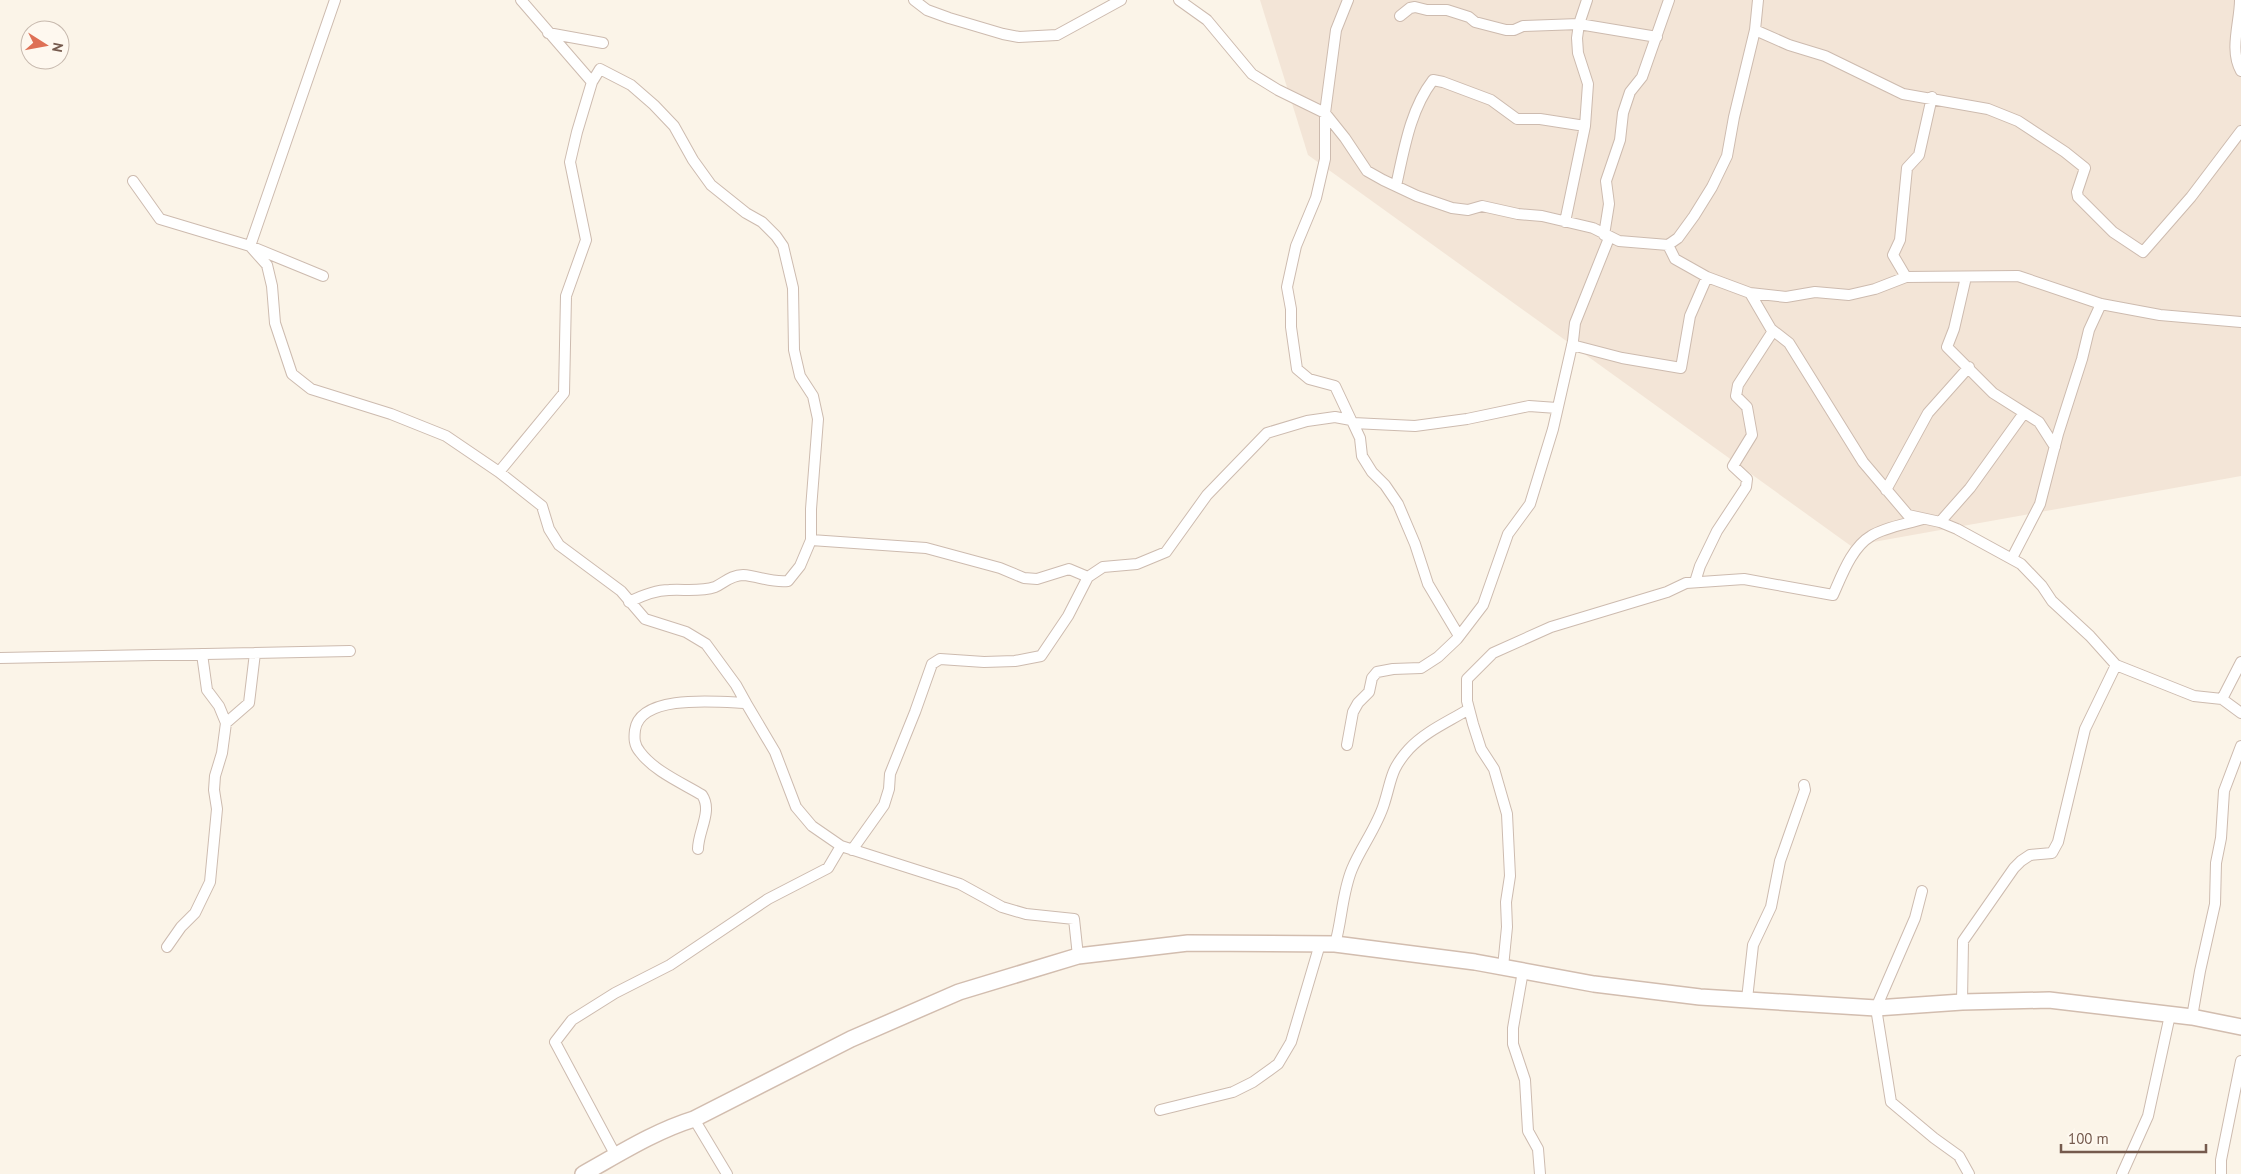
<svg xmlns="http://www.w3.org/2000/svg" width="2241" height="1174" font-family="'PT Sans',sans-serif">
<rect width="100%" height="100%" fill="#fbf4e8"/>
<path fill="#f3e5d7" d="M1260,0H2241V476L1851,546L1308,155Z"/>
<g fill="none" stroke-linecap="round" stroke-linejoin="round">
<defs>
<path id="street" d="M335,0L250,246L267,265L272,286L275,323L292,374L311,389L391,414L446,436L499,472L542,506L549,529L559,545L621,591L645,619L686,632L706,644L736,685L746,703
M914,0L927,10L949,18L1003,34L1019,37L1057,35L1121,0
M1179,0L1207,20L1252,74L1278,90L1325,113L1345,138L1367,171L1383,180L1417,196L1452,208L1468,210L1482,206L1518,214L1542,216L1593,228L1619,241L1668,245
M1348,0L1336,30L1325,113V159L1316,198L1296,246L1287,287L1291,309V327L1297,369L1309,379L1335,386L1351,420
M1758,0L1755,30L1734,117L1727,156L1712,187L1694,216L1678,238L1668,245L1675,259L1707,277L1750,293L1786,297L1815,292L1849,295L1875,289L1906,277L2018,276L2101,304L2160,315L2241,322
M2240,0C2240,22 2229,50 2241,71
M1400,16L1410,8L1415,7L1427,10H1447L1469,17L1475,22L1506,30H1514L1523,26L1579,24L1657,37
M1755,30L1789,45L1825,56L1903,94L1988,109L2018,121L2065,152L2085,168L2077,192L2078,197L2113,232L2143,252L2191,197L2241,131
M548,33L603,43
M592,82L600,69L631,85L654,105L674,126L693,160L711,185L746,213L762,222L776,236L783,246L793,288L794,350L800,376L813,396L818,419L811,509V540L800,566L788,581C772,583 758,576 743,575C731,575 724,583 715,587C700,592 684,589 669,590C655,590 641,596 629,602
M133,181L160,219L250,246L323,276
M1396,186C1404,150 1410,110 1433,80L1443,82L1491,100L1517,119H1540L1585,126
M1565,222L1585,126L1588,84L1578,53L1577,38L1579,24L1587,0
M1604,235L1609,204L1606,181L1620,140L1623,113L1630,92L1642,77L1669,0
M1906,277L1893,255L1900,240L1907,168L1919,155L1932,97
M1966,277L1954,329L1947,347L1993,393L2039,422L2055,447
M1750,293L1771,329L1789,343L1863,462L1908,515L1940,522L1957,529L2021,564L2042,586L2052,601L2090,636L2116,665
M1572,345L1622,358L1681,368L1690,316L1707,277
M1353,423L1360,438L1362,456L1372,472L1385,485L1398,504L1415,544L1428,584L1459,636
M499,472L564,393L566,296L586,240L570,162L577,132L592,82L521,0
M1886,490L1928,413L1969,367
M1940,522L1970,488L2024,413
M811,540L926,548L1000,568L1024,578L1037,579L1069,569L1088,577
M2012,558L2040,504L2058,434L2082,359L2089,330L2101,304
M1695,582L1700,566L1717,531L1746,487L1747,479L1733,466L1752,435L1747,407L1736,396L1738,385L1773,331
M202,654L207,690L219,706L226,723
M0,658L350,651
M2222,699L2241,662
M1347,745L1353,712L1358,703L1369,692L1372,678L1377,672L1393,669L1421,668L1438,657L1457,639L1483,605L1508,534L1530,504L1553,429L1573,341L1575,323L1609,238
M698,849C698,831 713,811 702,795C682,783 654,771 640,752C634,745 634,738 635,730C640,693 720,702 746,703L775,752L796,807L812,826L841,846L960,884L1002,907L1026,914L1074,919L1078,956
M852,850L884,805L889,789L890,774L915,712L932,664L940,659L984,662L1015,661L1041,656L1068,616L1088,577L1103,567L1137,564L1166,552L1207,495L1267,433L1307,421L1335,417L1351,420L1353,423L1415,426L1467,419L1529,406L1557,408
M1922,891L1915,918L1876,1008L1891,1102L1934,1138L1959,1156L1969,1174
M1335,944C1342,920 1342,893 1352,869C1361,847 1377,827 1384,804C1392,779 1390,770 1409,749C1426,731 1448,722 1469,709
M167,947L181,927L195,913L210,882L217,809L214,790L215,776L222,753L226,723L249,703L255,653
M1503,967L1507,927L1506,902L1510,876L1507,814L1494,769L1481,749L1473,724L1467,701V679L1493,653L1551,627L1667,592L1686,583L1744,579L1833,595C1842,575 1852,547 1871,536C1885,527 1907,524 1923,519
M1523,971L1513,1028V1044L1525,1080L1528,1131L1538,1149L1540,1174
M1747,999L1753,945L1771,907L1780,861L1805,790L1804,785
M1962,1002L1963,941L2014,868L2021,861L2030,855L2052,853L2058,842L2085,729L2116,665L2194,696L2222,699L2241,713
M2192,1017L2200,971L2215,904L2216,863L2221,838L2224,791L2241,746
M1160,1110L1233,1092L1253,1082L1278,1064L1291,1042L1320,944
M694,1119L727,1174
M616,1156L555,1042L572,1020L615,993L670,965L768,899L828,868L841,846
M2122,1174L2148,1116L2170,1015
M2221,1174V1160L2241,1061"/>
<path id="secondary" d="M583,1174C619,1154 655,1131 694,1119L851,1039L959,992L1078,956L1188,943L1335,944L1475,962L1594,984L1700,997L1876,1008L1962,1002L2049,1000L2192,1017L2241,1027"/>
</defs>
<use href="#street" stroke="#cdbbaf" stroke-width="12"/>
<use href="#secondary" stroke="#d2bdaf" stroke-width="18"/>
<use href="#street" stroke="#fff" stroke-width="10"/>
<use href="#secondary" stroke="#fff" stroke-width="15"/>
</g>
<g transform="translate(45 45) rotate(101)"><circle r="24" fill="#fef8ef" stroke="#c7b9ae"/>
<path d="M0-4L9 19L0 12L-9 19Z" fill="#de7055"/>
<text y="-8" font-size="14" font-weight="bold" text-anchor="middle" fill="#755a4d">N</text>
</g>
<path d="M2061 1144v8h145v-8" fill="none" stroke="#755a4d" stroke-width="2.5"/>
<text x="2068" y="1144" font-size="15" fill="#755a4d" stroke="#fef8ef" stroke-width="4" paint-order="stroke">100 m</text>
</svg>
